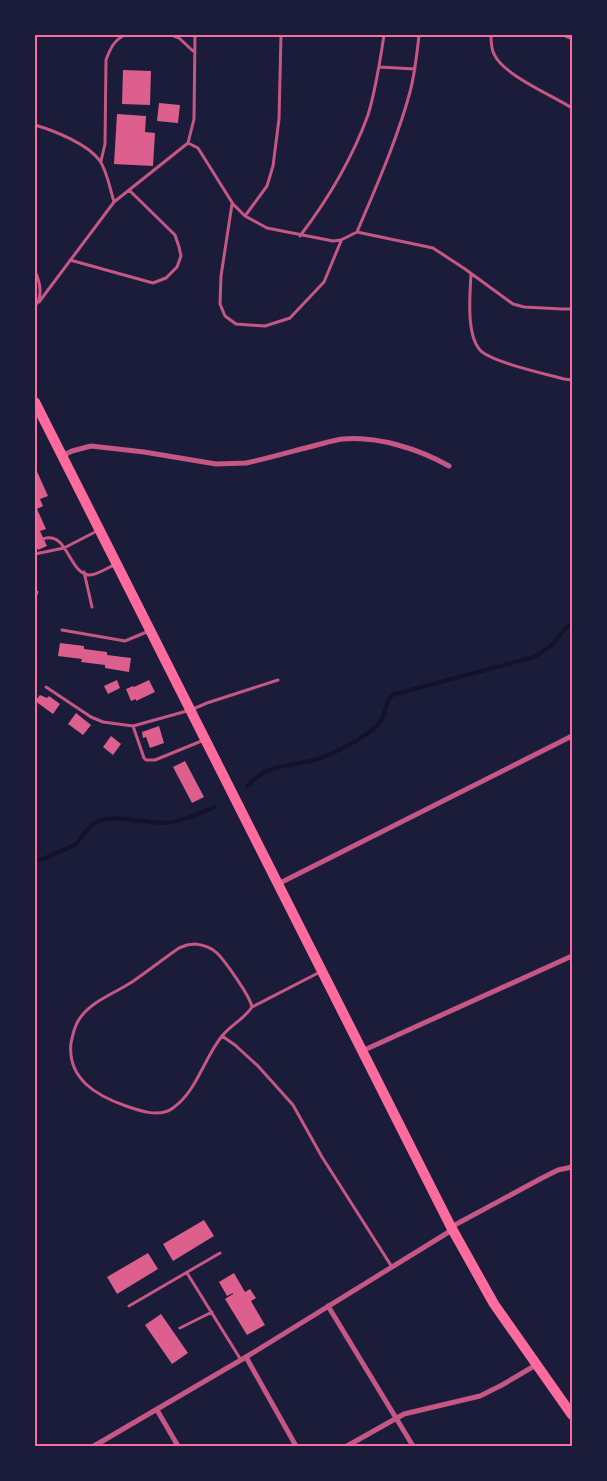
<svg xmlns="http://www.w3.org/2000/svg" width="607" height="1481" font-family="Commissioner,sans-serif">
<rect width="100%" height="100%" fill="#1b1b3a"/>
<g fill="none" stroke-linecap="round" stroke-linejoin="round">
<path stroke="#12122b" stroke-width="4" d="M247,786C253,781 259,775 265,772C280,764 298,765 314,760C332,755 365,738 378,725C387,716 383,704 392,695L534,657L551,646L566,628L572,625
M35,861C39,861 74,846 77,843C85,833 89,824 102,820C117,815 145,823 163,823C181,823 199,813 215,807"/>
</g>
<path fill="#dd5f8e" d="M123,70L151,71L150,105L122,104Z
M159,103L180,105L178,123L157,121Z
M117,114L146,116L145,132L155,133L153,166L114,164Z
M35,467L48,496L40,499L43,506L37,509L46,529L40,531L47,546L38,550L35,544Z
M60,643L84,646V649L107,652V655L131,658L129,672L105,668V665L81,662L82,659L58,656Z
M117,680L120,688L108,694L104,686Z
M149,680L155,692L136,701V699L131,701L126,689L133,686L134,687Z
M40,695L47,698L49,696L60,704L53,714L35,701Z
M76,713L91,725L83,735L68,724Z
M159,726L164,743L150,748L146,737L143,738L142,732Z
M111,736L121,744L113,755L103,747Z
M185,761L204,797L192,803L173,767Z
M204,1220L214,1236L173,1261L163,1244Z
M148,1253L158,1269L117,1294L107,1277Z
M234,1273L245,1292L250,1289L256,1298L251,1301L265,1325L247,1335L225,1299L233,1294V1293L227,1296L219,1282Z
M161,1314L188,1353L172,1364L145,1325Z"/>
<g fill="none" stroke-linecap="round" stroke-linejoin="round">
<path stroke="#c65784" stroke-width="3" d="M172,35L179,38L193,51
M491,35C491,42 491,48 494,54C503,75 552,95 572,108
M563,35L572,39
M379,67L415,69
M35,125C55,131 88,144 100,161C107,171 110,189 114,202L39,302
M188,143L194,119L195,35
M101,161L105,144L106,60C110,49 114,40 125,35
M114,202L188,143L198,148L233,204L245,216L267,228L333,241L341,240L357,232L433,248L465,269L513,304L524,307L562,309H572
M232,204L221,276L220,304L225,316L236,324L265,326L290,318L324,282L341,241
M245,216L267,186L273,166L279,119L281,35
M357,232C376,187 397,140 410,92C415,73 417,54 419,35
M300,236C329,198 352,159 368,115C376,89 380,61 384,35
M70,260L153,283L166,278L177,267L181,256L179,247L175,235L129,190
M35,271C40,282 43,296 35,306
M471,274C470,294 466,334 480,350C491,362 546,374 564,379L572,380
M43,539C68,530 68,574 90,575C97,575 109,567 116,564
M35,554L64,548L97,531
M84,572L92,607
M35,592H37L35,597
M62,630L125,641L149,631
M46,687L91,717L103,722L133,726L144,758L146,760H155L204,740
M193,709L207,703L278,680
M133,726L187,711
M195,944C204,945 211,947 217,953C225,961 250,996 252,1007C244,1019 231,1025 222,1036C204,1058 197,1091 173,1108C160,1118 140,1111 126,1106C97,1096 67,1079 71,1043C73,1034 74,1026 80,1018C92,1001 115,993 132,982C148,971 163,959 179,948L187,945Z
M252,1007L320,972
M222,1036L235,1045L258,1066L293,1105L322,1157L392,1267
M187,1273L241,1360
M129,1306L220,1253
M180,1328L212,1312"/>
<path stroke="#c65784" stroke-width="5" d="M62,456L72,451L91,446L144,452L216,464L246,463C270,458 293,451 317,445C325,443 334,440 343,439C378,436 419,449 449,466
M278,884L572,736
M362,1051L572,956
M451,1227L542,1178L558,1170L572,1167
M328,1306L413,1446
M246,1357L296,1446
M157,1410L178,1446
M94,1446L246,1357L452,1230
M347,1446L404,1414L480,1396L502,1385L536,1365"/>
<path stroke="#ff6b9d" stroke-width="10" d="M35,402L451,1227L494,1304L572,1415"/>
</g>
<rect width="607" height="1481" fill="none" stroke="#1b1b3a" stroke-width="72"/>
<rect x="36" y="36" width="535" height="1409" fill="none" stroke="#ff6b9d" stroke-width="2"/>
</svg>
